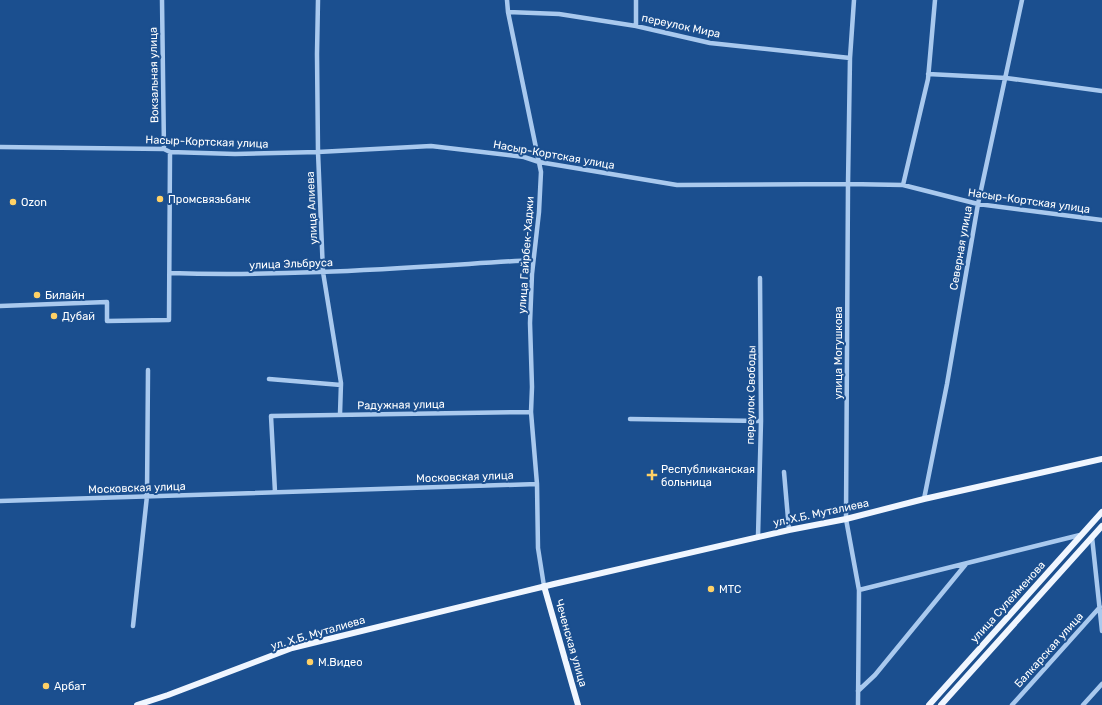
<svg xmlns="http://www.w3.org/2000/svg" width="1102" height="705" font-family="Rubik,sans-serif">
<rect width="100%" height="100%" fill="#1b4f8f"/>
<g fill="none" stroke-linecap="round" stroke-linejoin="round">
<path stroke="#a9c9ee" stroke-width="4.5" d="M162,0L164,149
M318,0L317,54L318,152L323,272L341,383L340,414
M507,0L508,12L541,172L539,212L532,274L530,323L532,387L531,412L537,484L538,548L544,586
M854,0L850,58L848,184L846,519L859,590L858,705
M508,12L559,14L636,26L710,43L850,58
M636,26V0
M928,74L1006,78L1102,91
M0,147L164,149L170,152L235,154L318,152L431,146L524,157L539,162L677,185L848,184L903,185L978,204L1102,220
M903,185L928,79L935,0
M170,273C291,277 412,267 533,260
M0,306L107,302V321L169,320L170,152
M269,379L341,385
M630,419L761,421
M784,472L789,530
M275,492L271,416L531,412
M924,499L947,384L978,204L1022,0
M0,501L537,484
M758,537L761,421L760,278
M1092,537L1102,631
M859,590L1080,535
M133,626L147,496L148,370
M858,691L875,675L966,564
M1012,705L1100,607
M1083,705L1102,684"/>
<path stroke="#f0f6ff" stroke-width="6" d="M544,586L578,705
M137,705L168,695L292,648L554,584L789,530L846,519L924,499L1102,459
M929,705L1102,512
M941,705L1102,526"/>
</g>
<g fill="#ffd166" stroke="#1b4f8f" stroke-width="1.5">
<circle cx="160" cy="199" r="4"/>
<circle cx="13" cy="202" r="4"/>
<circle cx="37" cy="295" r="4"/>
<circle cx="54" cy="316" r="4"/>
<path d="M650 469h4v4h4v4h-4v4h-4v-4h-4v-4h4z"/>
<circle cx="711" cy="589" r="4"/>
<circle cx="310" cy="662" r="4"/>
<circle cx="46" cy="686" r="4"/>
</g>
<g text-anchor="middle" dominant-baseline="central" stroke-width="4" stroke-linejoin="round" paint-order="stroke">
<g font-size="11" fill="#fff" stroke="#1b4f8f">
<text transform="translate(681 26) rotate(12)">переулок Мира</text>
<text transform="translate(154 75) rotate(-91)">Вокзальная улица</text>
<text transform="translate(207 142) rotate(2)">Насыр-Кортская улица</text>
<text transform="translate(554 155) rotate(10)">Насыр-Кортская улица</text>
<text transform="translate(1029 201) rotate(8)">Насыр-Кортская улица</text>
<text transform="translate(312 208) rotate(-93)">улица Алиева</text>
<text transform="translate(961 248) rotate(-80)">Северная улица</text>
<text transform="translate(526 255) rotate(-86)">улица Гайрбек-Хаджи</text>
<text transform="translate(291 264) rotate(-2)">улица Эльбруса</text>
<text transform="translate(838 353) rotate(-90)">улица Могушкова</text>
<text transform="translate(751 395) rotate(-89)">переулок Свободы</text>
<text transform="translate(401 405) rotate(-1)">Радужная улица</text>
<text transform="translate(465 477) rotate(-2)">Московская улица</text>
<text transform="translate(137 488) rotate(-2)">Московская улица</text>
<text transform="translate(821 513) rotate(-12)">ул. Х.Б. Муталиева</text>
<text transform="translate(1008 602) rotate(-48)">улица Сулейменова</text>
<text transform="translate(318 633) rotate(-16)">ул. Х.Б. Муталиева</text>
<text transform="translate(571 643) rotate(74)">Чеченская улица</text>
<text transform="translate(1049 650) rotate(-48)">Балкарская улица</text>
</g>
<g font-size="11" fill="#fff" stroke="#1b4f8f" text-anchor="start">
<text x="168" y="199">Промсвязьбанк</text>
<text x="21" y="202">Ozon</text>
<text x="45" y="295">Билайн</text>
<text x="62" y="316">Дубай</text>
<text x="661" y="469">Республиканская<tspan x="661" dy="13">больница</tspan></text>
<text x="719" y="589">МТС</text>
<text x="318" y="662">М.Видео</text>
<text x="54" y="686">Арбат</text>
</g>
</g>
</svg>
